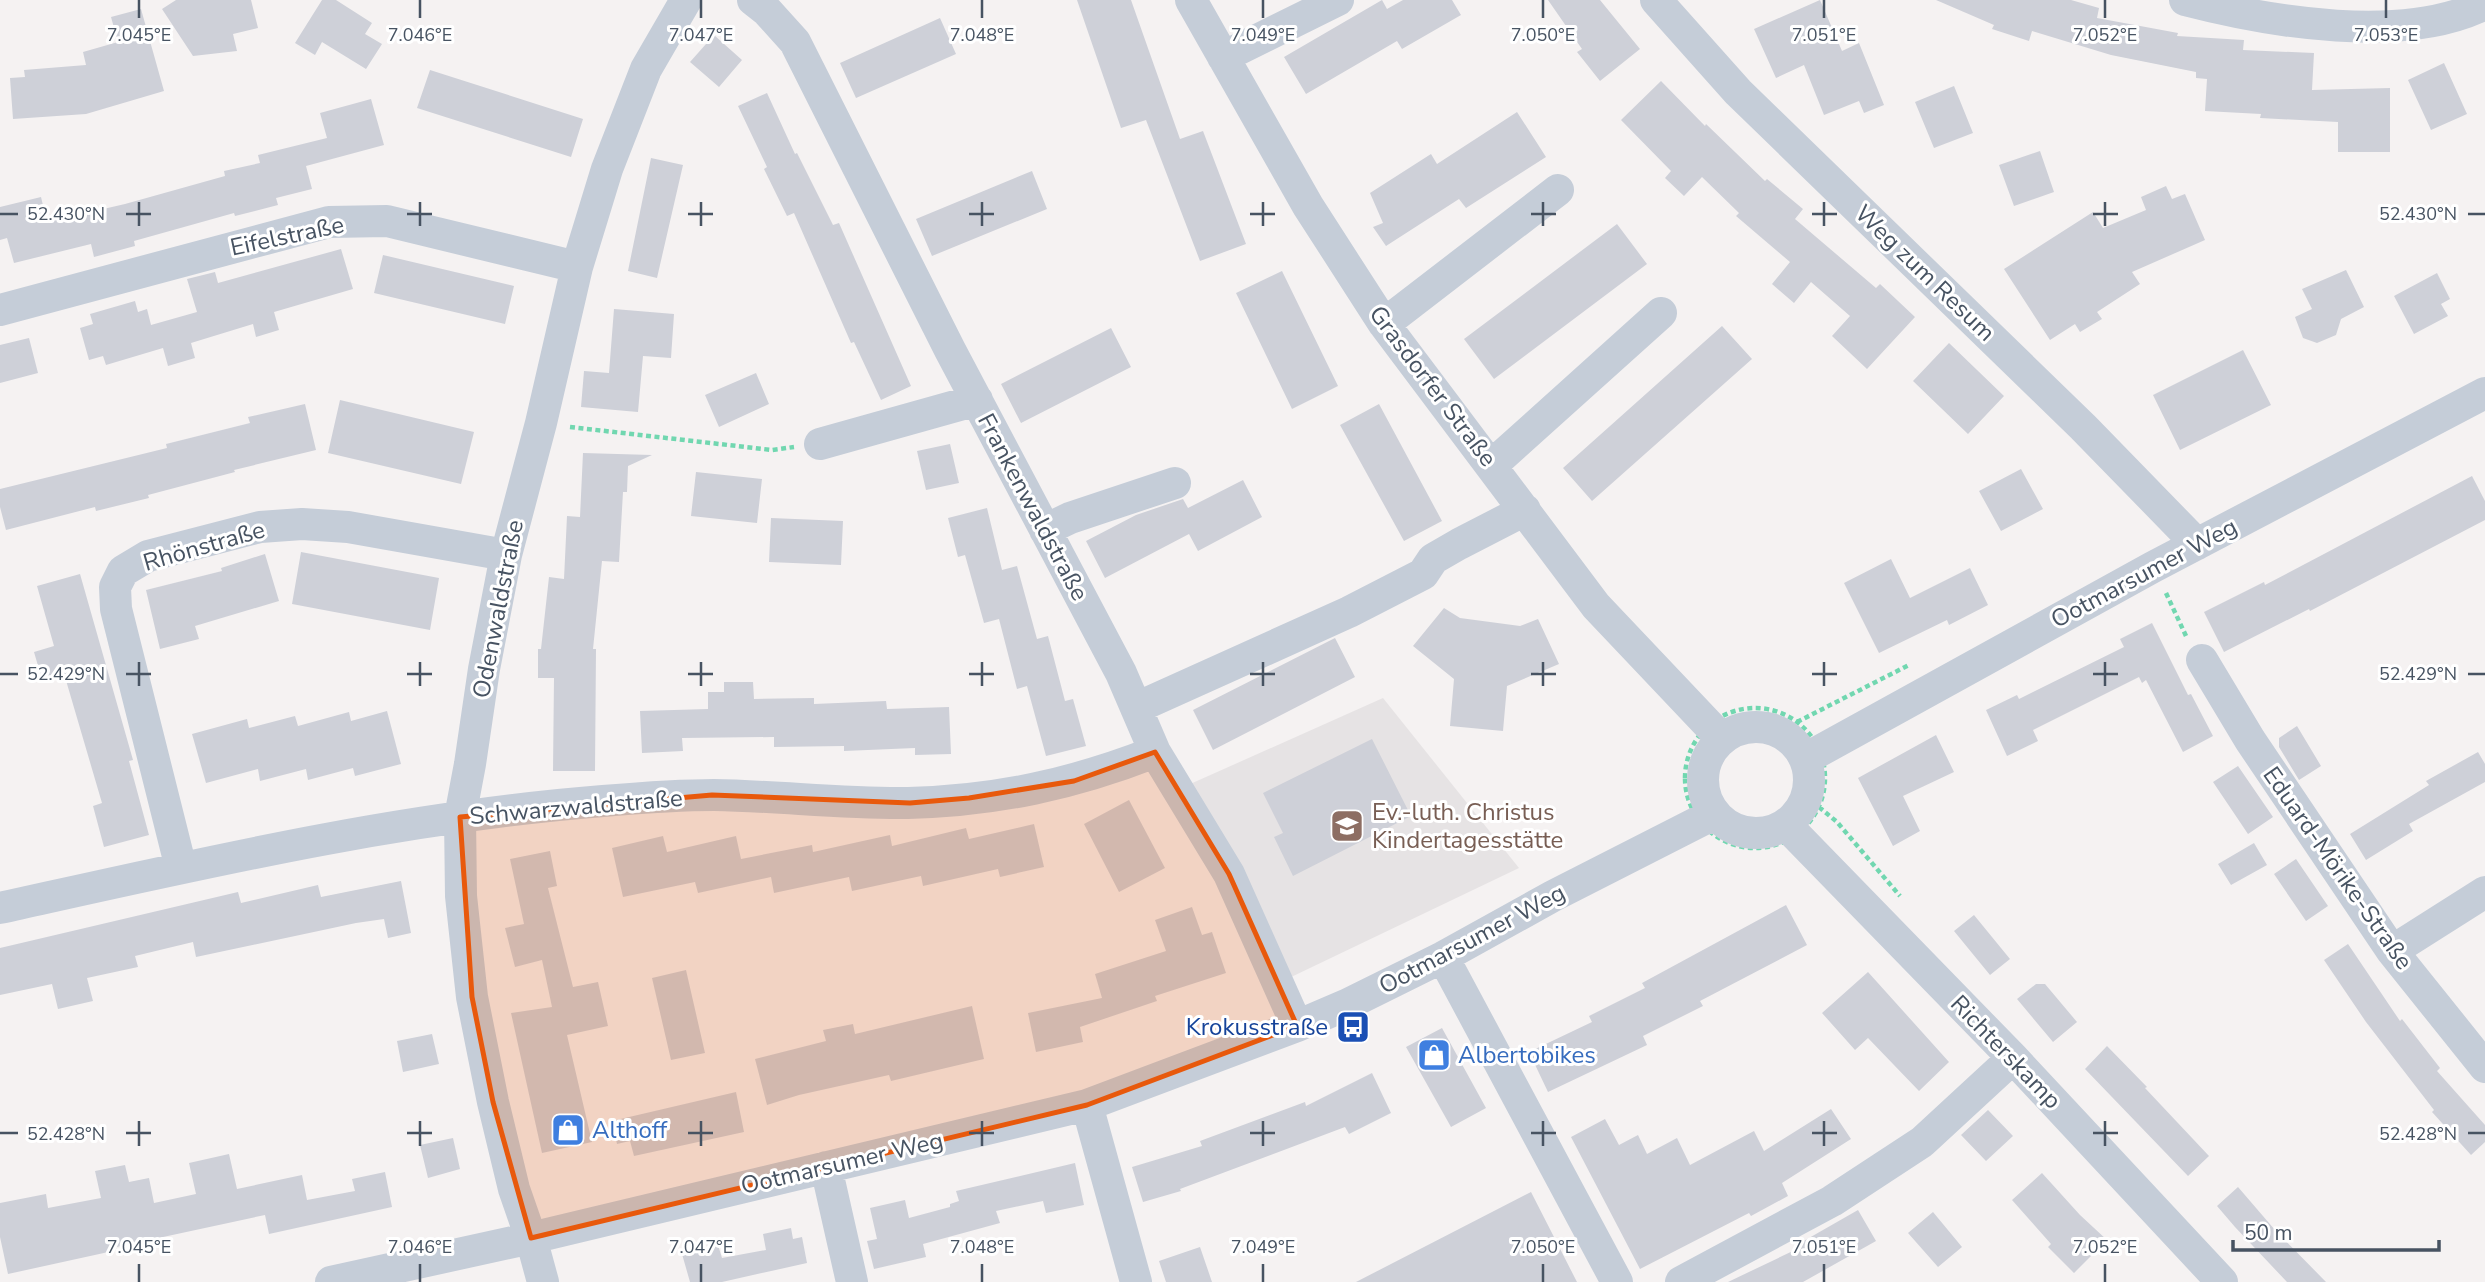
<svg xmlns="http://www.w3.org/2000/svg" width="2485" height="1282" font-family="'Nunito Sans',sans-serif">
<rect width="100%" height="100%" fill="#f5f2f2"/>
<path fill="#e6e3e4" d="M1383,698L1519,868L1287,979L1188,785Z"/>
<path fill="#ced0d8" d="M176,0H251L258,28L233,34L237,51L193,56L162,9Z
M322,0H336L372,23L365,34L382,44L366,69L322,42L315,55L295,43Z
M1077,0H1131L1180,139L1203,131L1246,244L1200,261L1146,120L1121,128Z
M1382,0L1387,9L1403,0H1452L1461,15L1402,49L1397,41L1306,94L1284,57Z
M1548,0H1600L1640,49L1600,81L1577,52L1582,49Z
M1820,0L1842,51L1859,43L1884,105L1864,113L1859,101L1824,115L1804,65L1776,78L1754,29Z
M1936,0H2071L2099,8L2097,18L2178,33L2177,36L2244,40L2243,50L2314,53L2312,90L2390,88V152H2338V122L2260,118L2261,114L2205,111L2207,79L2196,78V72L2111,55L2032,31L2029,41L1992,29L1994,25Z
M141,9L164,91L86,114L13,119L10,78L25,77L24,70L86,65L83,52L118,42L111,17Z
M940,18L956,54L856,98L840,63Z
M714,35L742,60L719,87L690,62Z
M2444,63L2467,114L2431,130L2408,80Z
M430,70L583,119L571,157L417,108Z
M1661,81L1705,126L1706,124L1765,181L1767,179L1803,209L1795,219L1876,288L1880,284L1915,317L1867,369L1832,336L1850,316L1811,282L1794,303L1772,284L1790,262L1736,216L1739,213L1702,177L1684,196L1665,178L1671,171L1621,120Z
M1954,86L1973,133L1934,148L1915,102Z
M767,93L795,154L797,153L833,225L839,223L911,386L881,400L854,342L851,343L794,213L787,216L764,169L767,167L738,106Z
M371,99L384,145L306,166L312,189L276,198L278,205L235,216L234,213L134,241L135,246L94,257L91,244L14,263L7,238L0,240V207L41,197L47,222L125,204L225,176L224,171L260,163L258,155L327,138L320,113Z
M1517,112L1546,157L1466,208L1459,199L1386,246L1373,227L1383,223L1370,193L1431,154L1437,164Z
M2040,151L2054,192L2014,206L1999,165Z
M651,158L683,165L657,278L628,271Z
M1032,171L1047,209L932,256L916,219Z
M2166,186L2172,199L2185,194L2205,240L2132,272L2140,284L2097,312L2102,319L2080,332L2075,324L2050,340L2004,269L2093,212L2103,228L2146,210L2141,197Z
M1617,224L1647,264L1494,379L1464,339Z
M341,249L353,289L274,312L279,330L256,337L253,324L191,343L195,358L168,366L163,348L106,365L103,356L89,360L80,328L93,324L90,314L135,301L138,312L147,309L151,325L197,312L187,279L215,272L218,283Z
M383,255L514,286L505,324L374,293Z
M2346,270L2364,307L2341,319L2336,335L2317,343L2303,338L2295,317L2312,309L2302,289Z
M1282,271L1338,386L1292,409L1236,293Z
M2437,273L2450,299L2441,304L2448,316L2414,334L2394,296Z
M614,309L674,314L671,358L643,356L638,412L581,407L584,371L609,373Z
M1722,326L1752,359L1592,501L1563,468Z
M1111,328L1131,367L1021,423L1001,384Z
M29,338L38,373L0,383V345Z
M1949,343L2004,396L1968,434L1913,381Z
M2243,350L2271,405L2180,450L2153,395Z
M756,373L769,404L719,427L705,395Z
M340,400L474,432L461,484L328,453Z
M305,404L316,450L234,470L235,472L148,495L149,498L96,511L95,507L6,530L0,507V489L167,448L166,444L250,423L248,417Z
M1379,404L1442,521L1404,541L1340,425Z
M950,444L959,483L926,490L917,451Z
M583,453L652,455L628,466L627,492H623L619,562L602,561L593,649H596L595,771H553L554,678H538V649H541L549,577L564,579L567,516L580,517Z
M2021,469L2043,509L2001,531L1979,491Z
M696,472L762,479L757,523L691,516Z
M2472,476L2485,501V520L2310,611L2309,609L2224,652L2204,612L2264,582L2265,585Z
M1243,480L1262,517L1198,551L1189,534L1105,578L1086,541L1136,515L1183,499L1188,508Z
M987,508L1002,570L1017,566L1037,639L1048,636L1065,701L1073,699L1086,746L1046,756L1027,686L1017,689L999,619L984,623L965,555L958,557L948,518Z
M771,518L843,521L841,565L769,562Z
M301,552L439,578L430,630L292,604Z
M265,554L279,601L195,626L199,639L160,649L146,590L222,571L221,568Z
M1891,559L1910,598L1970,568L1988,605L1949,625L1947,620L1879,653L1844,583Z
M80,574L133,760L129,761L149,835L104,847L93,806L102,803L65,677L43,683L34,652L54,646L37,586Z
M1444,608L1460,618L1520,626L1538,619L1559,664L1507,686L1503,731L1450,726L1454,679L1413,646Z
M2152,623L2188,695L2191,694L2213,736L2183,752L2146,680L2142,683L2139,677L2033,730L2038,741L2007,756L1986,710L2017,695L2019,699L2124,647L2120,639Z
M1335,638L1355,677L1213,750L1193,710Z
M724,682H753L754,699L814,698V704L886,701L887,709L949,707L951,754L915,755V748L844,751V746L774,747V737L682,738L683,751L642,753L640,711L708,709V692H724Z
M387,711L401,764L355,776L353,768L308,780L306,769L260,781L258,769L206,783L192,734L247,719L249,728L295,716L298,726L349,712L351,721Z
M2297,726L2321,766L2299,780L2279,747V738Z
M1936,735L1954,772L1903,796L1920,831L1893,846L1858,778Z
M1372,739L1411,816L1293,876L1274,837L1283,833L1263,793Z
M2478,752L2485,764V782L2409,824L2413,831L2366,860L2350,834L2429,785L2426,781Z
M2238,766L2273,817L2248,834L2213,782Z
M1129,800L1165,868L1119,892L1084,824Z
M1034,824L1044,867L1000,877L998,869L923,886L921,876L852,891L849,877L774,893L771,877L698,893L695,882L623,897L612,848L663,836L667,852L736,836L741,859L812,845L813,852L890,835L892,846L966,828L969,839Z
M2254,843L2267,865L2231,885L2218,864Z
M550,851L557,886L548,888L573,987L598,982L608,1026L567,1035L592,1142L542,1153L511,1013L552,1007L542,960L515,967L505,928L524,924L510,859Z
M2296,859L2328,906L2306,921L2274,874Z
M401,881L411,933L388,938L384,919L356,923L196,957L193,942L135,956L138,967L87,978L93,1001L58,1009L52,984L0,995V948L238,892L241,903L318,885L321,897Z
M1786,905L1807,945L1700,1001L1703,1006L1643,1036L1647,1045L1548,1092L1529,1052L1592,1022L1589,1016L1645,988L1642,983Z
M1192,907L1202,935L1212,932L1226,973L1155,996L1157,1001L1080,1027L1083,1042L1036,1052L1028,1013L1102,998L1095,974L1166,951L1155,920Z
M1974,915L2010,959L1990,975L1954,931Z
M2348,944L2400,1021L2402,1019L2440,1068L2437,1071L2485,1125V1142L2471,1155L2432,1112L2434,1110L2366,1022L2324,960Z
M686,970L705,1053L671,1060L652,978Z
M1868,972L1949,1062L1919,1091L1868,1038L1855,1050L1822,1013Z
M2036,984H2045L2077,1022L2053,1042L2017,999Z
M972,1006L984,1059L891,1081L889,1075L799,1095L767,1105L755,1059L826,1041L823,1030L853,1024L855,1034Z
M1442,1028L1486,1108L1451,1127L1406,1047Z
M432,1034L439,1064L403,1072L397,1041Z
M2107,1046L2147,1087L2145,1088L2209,1156L2188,1176L2085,1069Z
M1372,1073L1391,1113L1349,1134L1345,1127L1180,1189L1181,1191L1143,1202L1132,1167L1202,1146L1200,1141L1305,1102L1306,1106Z
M736,1092L744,1132L634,1156L630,1141L617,1144L612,1121Z
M1831,1109L1851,1139L1782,1183L1788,1196L1751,1216L1749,1213L1640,1269L1571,1137L1605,1119L1619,1145L1638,1135L1647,1154L1677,1138L1690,1165L1754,1131L1764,1151Z
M1988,1110L2013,1136L1986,1161L1961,1135Z
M453,1138L460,1169L428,1178L420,1145Z
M229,1154L237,1189L302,1175L307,1200L355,1191L352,1179L385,1172L392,1207L269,1234L265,1215L112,1248L113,1251L8,1274L0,1237V1203L46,1194L48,1208L101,1198L95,1171L125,1165L129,1182L149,1178L154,1203L196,1194L189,1163Z
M1075,1163L1084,1205L1046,1213L1043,1201L996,1211L1000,1223L923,1244L926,1257L874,1269L867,1241L877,1239L870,1208L905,1200L909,1218L950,1207V1204L959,1201L956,1191Z
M2042,1173L2080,1215L2107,1240L2074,1273L2048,1247L2051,1244L2012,1200Z
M2238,1187L2275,1230L2326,1282H2287L2235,1227L2217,1206Z
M1531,1192L1577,1282H1356Z
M1858,1210L1876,1241L1803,1282H1728L1797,1249L1795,1246Z
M1933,1212L1962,1247L1938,1267L1908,1233Z
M791,1228L793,1239L802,1237L807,1263L722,1282H690L682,1254L718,1245L722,1258L766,1250L763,1234Z
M1200,1247L1212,1282H1166L1159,1261Z"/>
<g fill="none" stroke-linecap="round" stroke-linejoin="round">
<path stroke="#71d7b0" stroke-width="4.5" stroke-dasharray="5 3.5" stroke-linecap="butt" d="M570,427L772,450L794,447
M2166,593L2186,636
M1685 778a70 70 0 1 1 140 0a70 70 0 1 1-140 0Z
M1797,722L1909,665
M1819,807L1837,822L1900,896"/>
<path stroke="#c5cdd8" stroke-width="32" d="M753,0L767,11L795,42L950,350L1121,673L1155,752L1229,874L1297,1026
M1191,0L1308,206L1384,324L1596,606L1722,739
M1656,0L1738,92L2083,427L2197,544
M2185,0C2270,22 2404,45 2485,4
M1223,57L1338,0
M0,310L329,222L387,221L577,267
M1384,324L1558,190
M820,444L977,400
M1492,465L1661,313
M1045,530L1070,518L1175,483
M2202,660L2250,740L2392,951L2485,1067
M1136,708L1349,612L1423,574L1433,559L1459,544L1525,510
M1703 780a53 53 0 1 1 106 0a53 53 0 1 1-106 0Z
M1805,759L2153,567L2485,393
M1786,825L2013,1058L2222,1282
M181,868L116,609L115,587L123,571L148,556L260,527L302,524L348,527L506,555
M0,908C199,864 399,817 603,801C639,798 678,795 714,795C779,796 844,804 908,803C996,801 1073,784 1155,752
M2392,951L2485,892
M1443,957L1617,1282
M1087,1105L1136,1282
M826,1167L852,1282
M331,1282L531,1238L1087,1105L1297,1026L1346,1005L1443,957L1553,896L1714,814
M543,1282L531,1238L514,1189L493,1102L472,997L461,896L460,817L470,764L484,669L506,555L541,423L577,267L607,169L646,69L686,0
M1681,1282L1832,1201L1922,1142L2013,1058"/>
</g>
<path fill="#e8590c" fill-opacity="0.2" stroke="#e8590c" stroke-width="5" stroke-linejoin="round" d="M1155,752L1229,874L1297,1026L1087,1105L531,1238L493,1102L472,997L460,817L712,795L910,803L969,798L1074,781Z"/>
<path fill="none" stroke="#475362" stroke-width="2.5" d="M139,0V18M420,0V18M701,0V18M982,0V18M1263,0V18M1543,0V18M1824,0V18M2105,0V18M2386,0V18M139,202V226M420,202V226M701,202V226M982,202V226M1263,202V226M1543,202V226M1824,202V226M2105,202V226M0,214H18M126,214H151M407,214H432M688,214H713M969,214H994M1250,214H1275M1531,214H1556M1812,214H1837M2093,214H2118M2468,214H2485M139,662V686M420,662V686M701,662V686M982,662V686M1263,662V686M1543,662V686M1824,662V686M2105,662V686M0,674H18M126,674H151M407,674H432M688,674H713M969,674H994M1250,674H1275M1531,674H1556M1812,674H1837M2093,674H2118M2468,674H2485M139,1121V1146M420,1121V1146M701,1121V1146M982,1121V1146M1263,1121V1146M1543,1121V1146M1824,1121V1146M2105,1121V1146M0,1133H18M126,1133H151M407,1133H432M688,1133H713M969,1133H994M1250,1133H1275M1531,1133H1556M1812,1133H1837M2093,1133H2118M2468,1133H2485M139,1264V1282M420,1264V1282M701,1264V1282M982,1264V1282M1263,1264V1282M1543,1264V1282M1824,1264V1282M2105,1264V1282"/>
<defs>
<symbol id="school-square" viewBox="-11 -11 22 22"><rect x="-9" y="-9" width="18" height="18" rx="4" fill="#8d6e63" stroke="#fff"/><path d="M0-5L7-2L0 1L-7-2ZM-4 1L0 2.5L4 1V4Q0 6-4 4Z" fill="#fff"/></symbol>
<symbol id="bus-square" viewBox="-11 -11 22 22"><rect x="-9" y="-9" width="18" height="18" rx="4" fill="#1a4fb4" stroke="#fff"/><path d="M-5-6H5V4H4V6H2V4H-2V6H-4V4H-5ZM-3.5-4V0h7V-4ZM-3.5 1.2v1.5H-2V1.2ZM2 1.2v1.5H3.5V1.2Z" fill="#fff"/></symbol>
<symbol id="shop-square" viewBox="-11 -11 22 22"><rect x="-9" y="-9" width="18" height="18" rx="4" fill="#3f7fe0" stroke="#fff"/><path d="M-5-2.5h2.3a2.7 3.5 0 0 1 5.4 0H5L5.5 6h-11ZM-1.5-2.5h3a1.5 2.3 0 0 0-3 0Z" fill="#fff"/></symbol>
</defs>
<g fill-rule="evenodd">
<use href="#school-square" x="1328" y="807" width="38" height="38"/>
<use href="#bus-square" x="1334" y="1008" width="38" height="38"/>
<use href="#shop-square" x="1415" y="1036" width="38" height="38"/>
<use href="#shop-square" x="549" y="1111" width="38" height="38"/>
</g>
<g text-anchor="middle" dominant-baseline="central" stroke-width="6" stroke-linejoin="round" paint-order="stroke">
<g font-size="24" fill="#475362" stroke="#fff">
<text transform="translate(287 236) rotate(-12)">Eifelstraße</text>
<text transform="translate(1925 273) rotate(44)">Weg zum Resum</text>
<text transform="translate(1433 386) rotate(53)">Grasdorfer Straße</text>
<text transform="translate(1033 507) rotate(62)">Frankenwaldstraße</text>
<text transform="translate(204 546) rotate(-16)">Rhönstraße</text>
<text transform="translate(2144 573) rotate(-28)">Ootmarsumer Weg</text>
<text transform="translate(498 609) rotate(-79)">Odenwaldstraße</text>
<text transform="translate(576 807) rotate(-5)">Schwarzwaldstraße</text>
<text transform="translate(2338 868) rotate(55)">Eduard-Mörike-Straße</text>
<text transform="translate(1472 939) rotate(-28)">Ootmarsumer Weg</text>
<text transform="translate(2006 1052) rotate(46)">Richterskamp</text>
<text transform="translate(842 1163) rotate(-13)">Ootmarsumer Weg</text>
</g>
<g font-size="24" fill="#785e54" stroke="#fff" text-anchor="start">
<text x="1372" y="812">Ev.-luth. Christus<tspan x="1372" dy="28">Kindertagesstätte</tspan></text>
</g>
<g font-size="24" fill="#164399" stroke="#fff" text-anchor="end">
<text x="1328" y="1027">Krokusstraße</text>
</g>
<g font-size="24" fill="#366cbe" stroke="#fff" text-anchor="start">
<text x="1458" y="1055">Albertobikes</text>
<text x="592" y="1130">Althoff</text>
</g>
</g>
<g font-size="18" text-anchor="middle" fill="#475362" stroke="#fff" stroke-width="6" stroke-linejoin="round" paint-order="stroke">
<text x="139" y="41">7.045°E</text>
<text x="420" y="41">7.046°E</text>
<text x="701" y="41">7.047°E</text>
<text x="982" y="41">7.048°E</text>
<text x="1263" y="41">7.049°E</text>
<text x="1543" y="41">7.050°E</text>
<text x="1824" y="41">7.051°E</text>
<text x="2105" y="41">7.052°E</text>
<text x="2386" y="41">7.053°E</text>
<text x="66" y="220">52.430°N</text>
<text x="2418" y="220">52.430°N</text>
<text x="66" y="680">52.429°N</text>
<text x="2418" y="680">52.429°N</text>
<text x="66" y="1140">52.428°N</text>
<text x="2418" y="1140">52.428°N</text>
<text x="139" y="1253">7.045°E</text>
<text x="420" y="1253">7.046°E</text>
<text x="701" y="1253">7.047°E</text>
<text x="982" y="1253">7.048°E</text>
<text x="1263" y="1253">7.049°E</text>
<text x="1543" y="1253">7.050°E</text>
<text x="1824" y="1253">7.051°E</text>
<text x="2105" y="1253">7.052°E</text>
</g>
<path d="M2233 1240v10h206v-10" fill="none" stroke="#475362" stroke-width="3.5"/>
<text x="2244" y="1240" font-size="21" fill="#475362" stroke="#ffffff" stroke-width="5" paint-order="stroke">50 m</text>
</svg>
